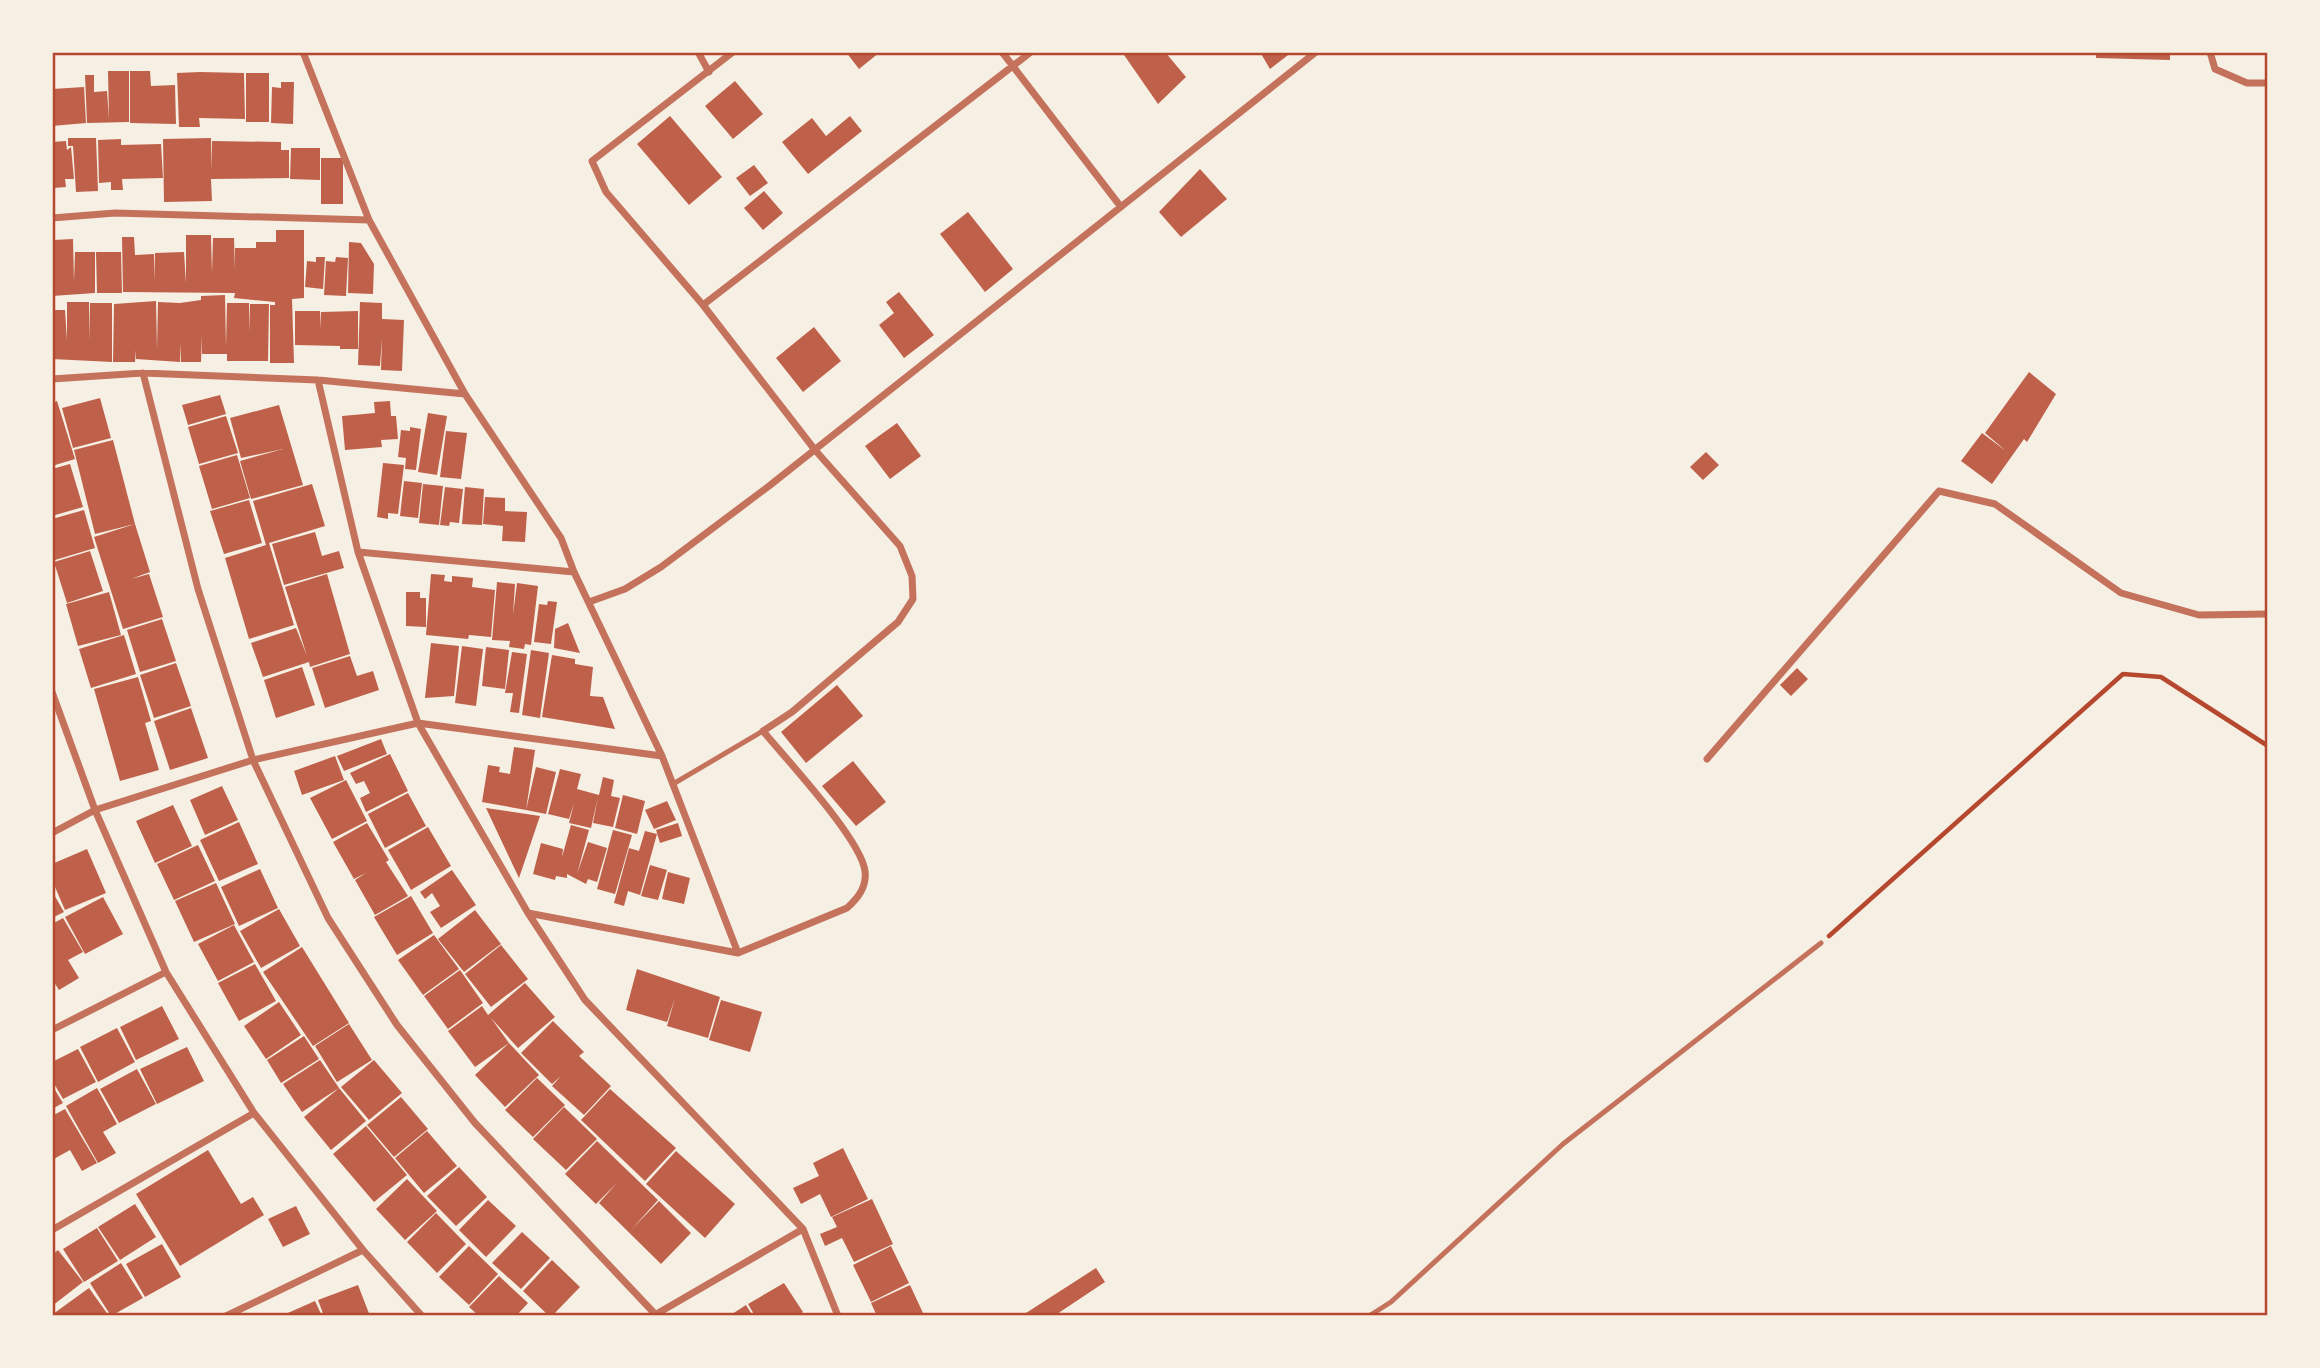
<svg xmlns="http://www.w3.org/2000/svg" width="2320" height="1368" font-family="Roboto,sans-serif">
<rect width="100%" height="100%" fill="#f6efe4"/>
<path fill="#bf614a" d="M846,52H880L859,69Z
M1122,52H1165L1186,77L1158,104Z
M1260,52H1292L1270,69Z
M2096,52H2170V60L2096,58Z
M108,71H129V122L87,123L85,75H94V92L107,91L109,119Z
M130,71H150L151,86L175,85L176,124L130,123Z
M200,72L244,73L245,119L199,118L200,127H179L177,73Z
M246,73H269V122H246Z
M735,81L763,114L733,139L705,106Z
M281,82H294L293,124L271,123L272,87L281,88Z
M84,87L86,123L52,126V89Z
M670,116L722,177L689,205L637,144Z
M850,116L862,131L808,174L782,142L812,118L826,136Z
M68,138H96L98,191L76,192L73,146H68Z
M211,138V171L212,141L281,142V150H289V178L211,179L212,201L164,202L163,139Z
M121,139V145L161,144L163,178L122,179L123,190H111V182L99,183L98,140Z
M66,141L67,150L71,147L74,179H65L66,187L54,188L52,142Z
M291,148H320V180L290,179Z
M321,158H343V204H321Z
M754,165L768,183L750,196L736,178Z
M1200,169L1227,199L1181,237L1159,212Z
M764,191L783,213L763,230L744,208Z
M968,212L1013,269L985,292L940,234Z
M276,230H304V298L292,299L294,363H270V305H275V302L234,298L235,293L123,292L122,237H134L135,255L154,254L155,281V253L184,252L186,283V235H211L212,273L213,238H234L235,270V248H256V242H276Z
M73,239L74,282L75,252H95V293L52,296L53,240Z
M349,242L361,243L374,264L373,294L348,293Z
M96,252H121L122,293H97Z
M316,257H325L323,289L305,287L307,261L316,262Z
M336,257L348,258L346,296L324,295L326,261L335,262Z
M899,292L934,335L904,358L879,325L894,313L886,302Z
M225,295L226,347L227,303H249V332L250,304H269L268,361H227V354H202V335L201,362H181V343L180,362L136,359V350L135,362H113L114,304L156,301L157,349L158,302L180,303L201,300V296Z
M67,302H89V341L90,303H112V362L52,359V310H65L67,341Z
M360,302L382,303V319L404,320L402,371L381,370L382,338L380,366L358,365Z
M295,311H320L321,329V312L358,311V349H340V346L295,345Z
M814,327L841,361L803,392L776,358Z
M2029,372L2056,394L2027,442L2024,439L1992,484L1961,461L1982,433L2006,451L1985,433Z
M220,395L226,414L188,425L182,405Z
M100,398L111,438L73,448L62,408Z
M57,401L75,459L52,466V403Z
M390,401L391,416H396L398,439L381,440L382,447L345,450L342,416L375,413L374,402Z
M279,405L303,485L251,499L240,461L283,449L241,458L230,418Z
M428,413L447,416L437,475L418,472Z
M226,416L238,453L199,464L188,427Z
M897,423L921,456L890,479L865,446Z
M410,427L421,429L416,470L405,469L406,458L398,457L401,430L410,431Z
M446,431L467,433L461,479L440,477Z
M113,440L135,524L95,534L74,450Z
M1706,452L1719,465L1703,480L1690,467Z
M237,455L250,498L212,509L199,466Z
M383,463L404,465L398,514L388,513V519L377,517Z
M70,464L83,507L52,516V469Z
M404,481L422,483L418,518L400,516Z
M312,484L325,526L269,543L294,625L249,639L225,558L266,545L253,501Z
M423,484L443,486L439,525L419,523Z
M445,487L463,489L459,523L450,522L449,526L440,525Z
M465,487L484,489L482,525L462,524Z
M485,497L505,498V511L527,512L525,542L502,541L503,526L483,524Z
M249,500L262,543L224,554L210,511Z
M84,510L95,548L55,560L52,519Z
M135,524L150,572L131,579L149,574L163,617L123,629L94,537Z
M315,532L322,556L339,551L344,568L284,585L272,544Z
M90,551L103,591L67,603L54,562Z
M327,574L350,654L310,667L309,662L263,677L251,643L296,628L307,656L285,587Z
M431,574L445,575L444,581L452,582V576L473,578L472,587L495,590L491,637L469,635L468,639L426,635Z
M497,582L515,584L513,615L517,583L538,586L531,645L525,644L524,649L509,647L510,641L492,640Z
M109,592L121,635L78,646L66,604Z
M406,592H420V598H426V627L406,626Z
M548,601L557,602L551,644L534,642L539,604L547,605Z
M162,619L176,661L140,672L127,630Z
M568,623L580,653L554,648L555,629Z
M124,635L136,674L91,688L79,649Z
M431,643L459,646L454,696L425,698Z
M462,646L483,649L476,706L455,703Z
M486,647L509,650L505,689L482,686Z
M531,650L549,653L540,718L522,715Z
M512,652L527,654L519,713L510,712L513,693H505Z
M552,655L575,659V664L593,667L590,696L603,697L615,729L542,717Z
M350,656L357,676L373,671L379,690L325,708L312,668Z
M176,663L191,706L154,718L140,675Z
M302,667L315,705L276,718L264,680Z
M1797,668L1808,679L1791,696L1780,685Z
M138,677L151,721L145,723L159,770L120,781L94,689Z
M837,685L863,716L806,763L781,732Z
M191,708L208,758L170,770L154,721Z
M381,739L387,754L344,771L337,756Z
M514,747L535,750L526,810L482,802L488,765L500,767L499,772L510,774Z
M390,754L408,791L366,812L360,798L370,793L364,781L356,784L350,773Z
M335,756L344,780L302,795L294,771Z
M853,761L886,802L856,826L822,786Z
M536,767L556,772L546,814L526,810Z
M560,769L581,774L577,789L599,795L603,777L614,780L611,796L620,798L613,827L593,823L598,797L591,828L569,823L574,803L569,819L548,814Z
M346,780L367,821L332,839L310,798Z
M222,786L238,820L205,835L190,800Z
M408,793L426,826L385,848L368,814Z
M623,795L645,801L637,834L615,828Z
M667,801L676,820L654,829L645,810Z
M173,805L192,846L155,863L136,821Z
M486,808L540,816L519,878Z
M239,822L258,864L219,881L200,840Z
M367,823L389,860L386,862L408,896L375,915L355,880L366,873L354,879L333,842Z
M678,823L682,836L660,843L656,830Z
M571,825L589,830L577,874L588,842L607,848L597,882L588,879L586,884L567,874V878L556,876L555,880L533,874L541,843L563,849L562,857Z
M428,827L451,866L411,890L388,850Z
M613,830L632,835L615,894L597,889Z
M645,831L657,834L640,895L628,891L624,906L614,903L629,848L639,851Z
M198,845L215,881L174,900L157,864Z
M87,849L106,893L65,910L52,880V864Z
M650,865L667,870L658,900L641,896Z
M260,869L278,908L239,926L221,887Z
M452,870L476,905L441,928L430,912L440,906L432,893L425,899L420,892Z
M668,872L690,878L684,904L662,899Z
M216,883L235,924L194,942L175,901Z
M52,891L64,912L52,918Z
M411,896L433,933L397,955L374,917Z
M103,897L123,934L85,954L65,917Z
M279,909L300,946L261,968L240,931Z
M475,910L501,944L464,972L438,939Z
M63,918L83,952L68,960L79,978L59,990L52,979V924Z
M234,925L254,962L218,981L198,944Z
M434,935L459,969L423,995L398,960Z
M501,945L528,979L491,1007L465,974Z
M302,947L349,1023L313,1046L263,972Z
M255,964L276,1001L239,1021L218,983Z
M637,969L720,997L708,1038L667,1026L675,998L667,1022L626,1010Z
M460,970L483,1003L448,1029L424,996Z
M525,983L555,1017L518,1048L491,1018L509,1043L475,1067L448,1031L482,1006L488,1015Z
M721,1000L762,1012L750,1052L709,1040Z
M279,1002L301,1035L266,1059L244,1026Z
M162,1006L179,1039L136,1060L120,1027Z
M553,1021L584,1052L579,1056L611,1086L584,1115L552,1086L561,1076L552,1084L521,1053Z
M349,1024L372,1060L337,1082L315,1046Z
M117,1028L135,1062L98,1082L80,1047Z
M304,1036L319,1059L281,1083L267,1060Z
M509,1043L539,1075L505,1107L475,1075Z
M187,1047L204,1081L157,1104L140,1069Z
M78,1049L96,1082L63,1099L52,1080V1062Z
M320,1060L339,1088L302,1112L283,1084Z
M374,1060L402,1093L369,1120L341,1087Z
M137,1069L156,1104L119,1123L100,1089Z
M537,1078L565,1105L533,1137L505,1110Z
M52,1085L63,1103L52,1109Z
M97,1088L117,1124L103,1132L116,1153L98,1163L66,1106Z
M339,1088L366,1121L331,1150L304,1117Z
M610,1089L676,1148L645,1181L581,1120Z
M401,1097L428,1129L394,1157L367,1125Z
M564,1107L597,1139L566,1170L533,1139Z
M65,1109L97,1163L82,1171L70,1150L52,1160V1116Z
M366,1126L407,1175L374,1202L333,1154Z
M427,1131L457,1166L424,1193L395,1158Z
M597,1141L658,1200L631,1230L659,1201L691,1233L661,1264L599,1203L617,1183L596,1204L565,1174Z
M843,1148L868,1199L831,1217L820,1194L801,1204L793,1188L819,1176L813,1163Z
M208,1150L241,1204L253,1197L264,1215L180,1266L136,1194Z
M676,1151L735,1204L705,1238L646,1184Z
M459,1167L487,1197L456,1226L427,1196Z
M407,1179L437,1211L405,1240L376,1209Z
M872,1199L893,1244L854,1262L842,1238L825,1246L820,1234L837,1227L832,1217Z
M488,1200L516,1226L486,1257L459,1230Z
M135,1204L156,1237L120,1260L98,1227Z
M296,1206L310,1234L283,1247L268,1219Z
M436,1213L466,1244L437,1273L407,1242Z
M97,1228L118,1261L84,1282L63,1249Z
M522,1232L550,1258L521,1289L492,1263Z
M162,1244L181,1277L145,1297L126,1264Z
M469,1246L498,1274L469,1305L439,1277Z
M891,1246L909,1283L871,1302L853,1265Z
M58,1250L83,1282L52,1306V1255Z
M552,1260L580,1287L552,1316H549L523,1291Z
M121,1263L143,1298L111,1316L90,1283Z
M1096,1268L1105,1282L1054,1316H1027L1026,1313Z
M499,1276L528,1303L516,1316H479L469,1307Z
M784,1283L803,1312L798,1316H755L748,1304Z
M358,1285L370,1316H324L318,1300Z
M910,1285L923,1313L877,1316L871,1303Z
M89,1288L109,1316H55L53,1314Z
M315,1301L322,1316H281Z
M746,1305L753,1316H729Z"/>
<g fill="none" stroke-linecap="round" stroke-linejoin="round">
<path stroke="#b5482f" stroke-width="4.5" d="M1829,936L2123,674L2161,677L2268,746"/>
<path stroke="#c5725c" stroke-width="5" d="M673,784L763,731
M1369,1316L1391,1302L1563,1144L1821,943"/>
<path stroke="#c5725c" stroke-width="7" d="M303,52L369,220L465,394L561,538L574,572L662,756L738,953
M698,52L709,72
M1002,52L1121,207
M2210,52L2215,69L2247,83H2268
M52,218L115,213L369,220
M703,305L1031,52
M143,373L198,589L253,760L328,918L397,1025L475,1123L655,1314
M52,379L143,373L318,380L465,394
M318,380L358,552L418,723L528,913L585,1000L803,1229L838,1316
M358,552L574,572
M589,602L625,589L661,567L769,486L1316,52
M52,692L95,810L166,972L254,1113L363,1250L422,1316
M1707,759L1939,491L1995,504L2121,593L2199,615L2268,614
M52,833L95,810L253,760L418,723L662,756
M528,913L738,953L847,908C858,898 867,887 865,871C861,839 786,759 763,731L792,712L898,622L913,599L912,576L900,546L815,450L703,305L606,192L592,161L733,52
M52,1030L166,972
M52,1230L254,1113
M226,1316L363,1250
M653,1316L803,1229"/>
</g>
<rect width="2320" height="1368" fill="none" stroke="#f6efe4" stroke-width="108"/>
<rect x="54" y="54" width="2212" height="1260" fill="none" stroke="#b5482f" stroke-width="2.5"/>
</svg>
